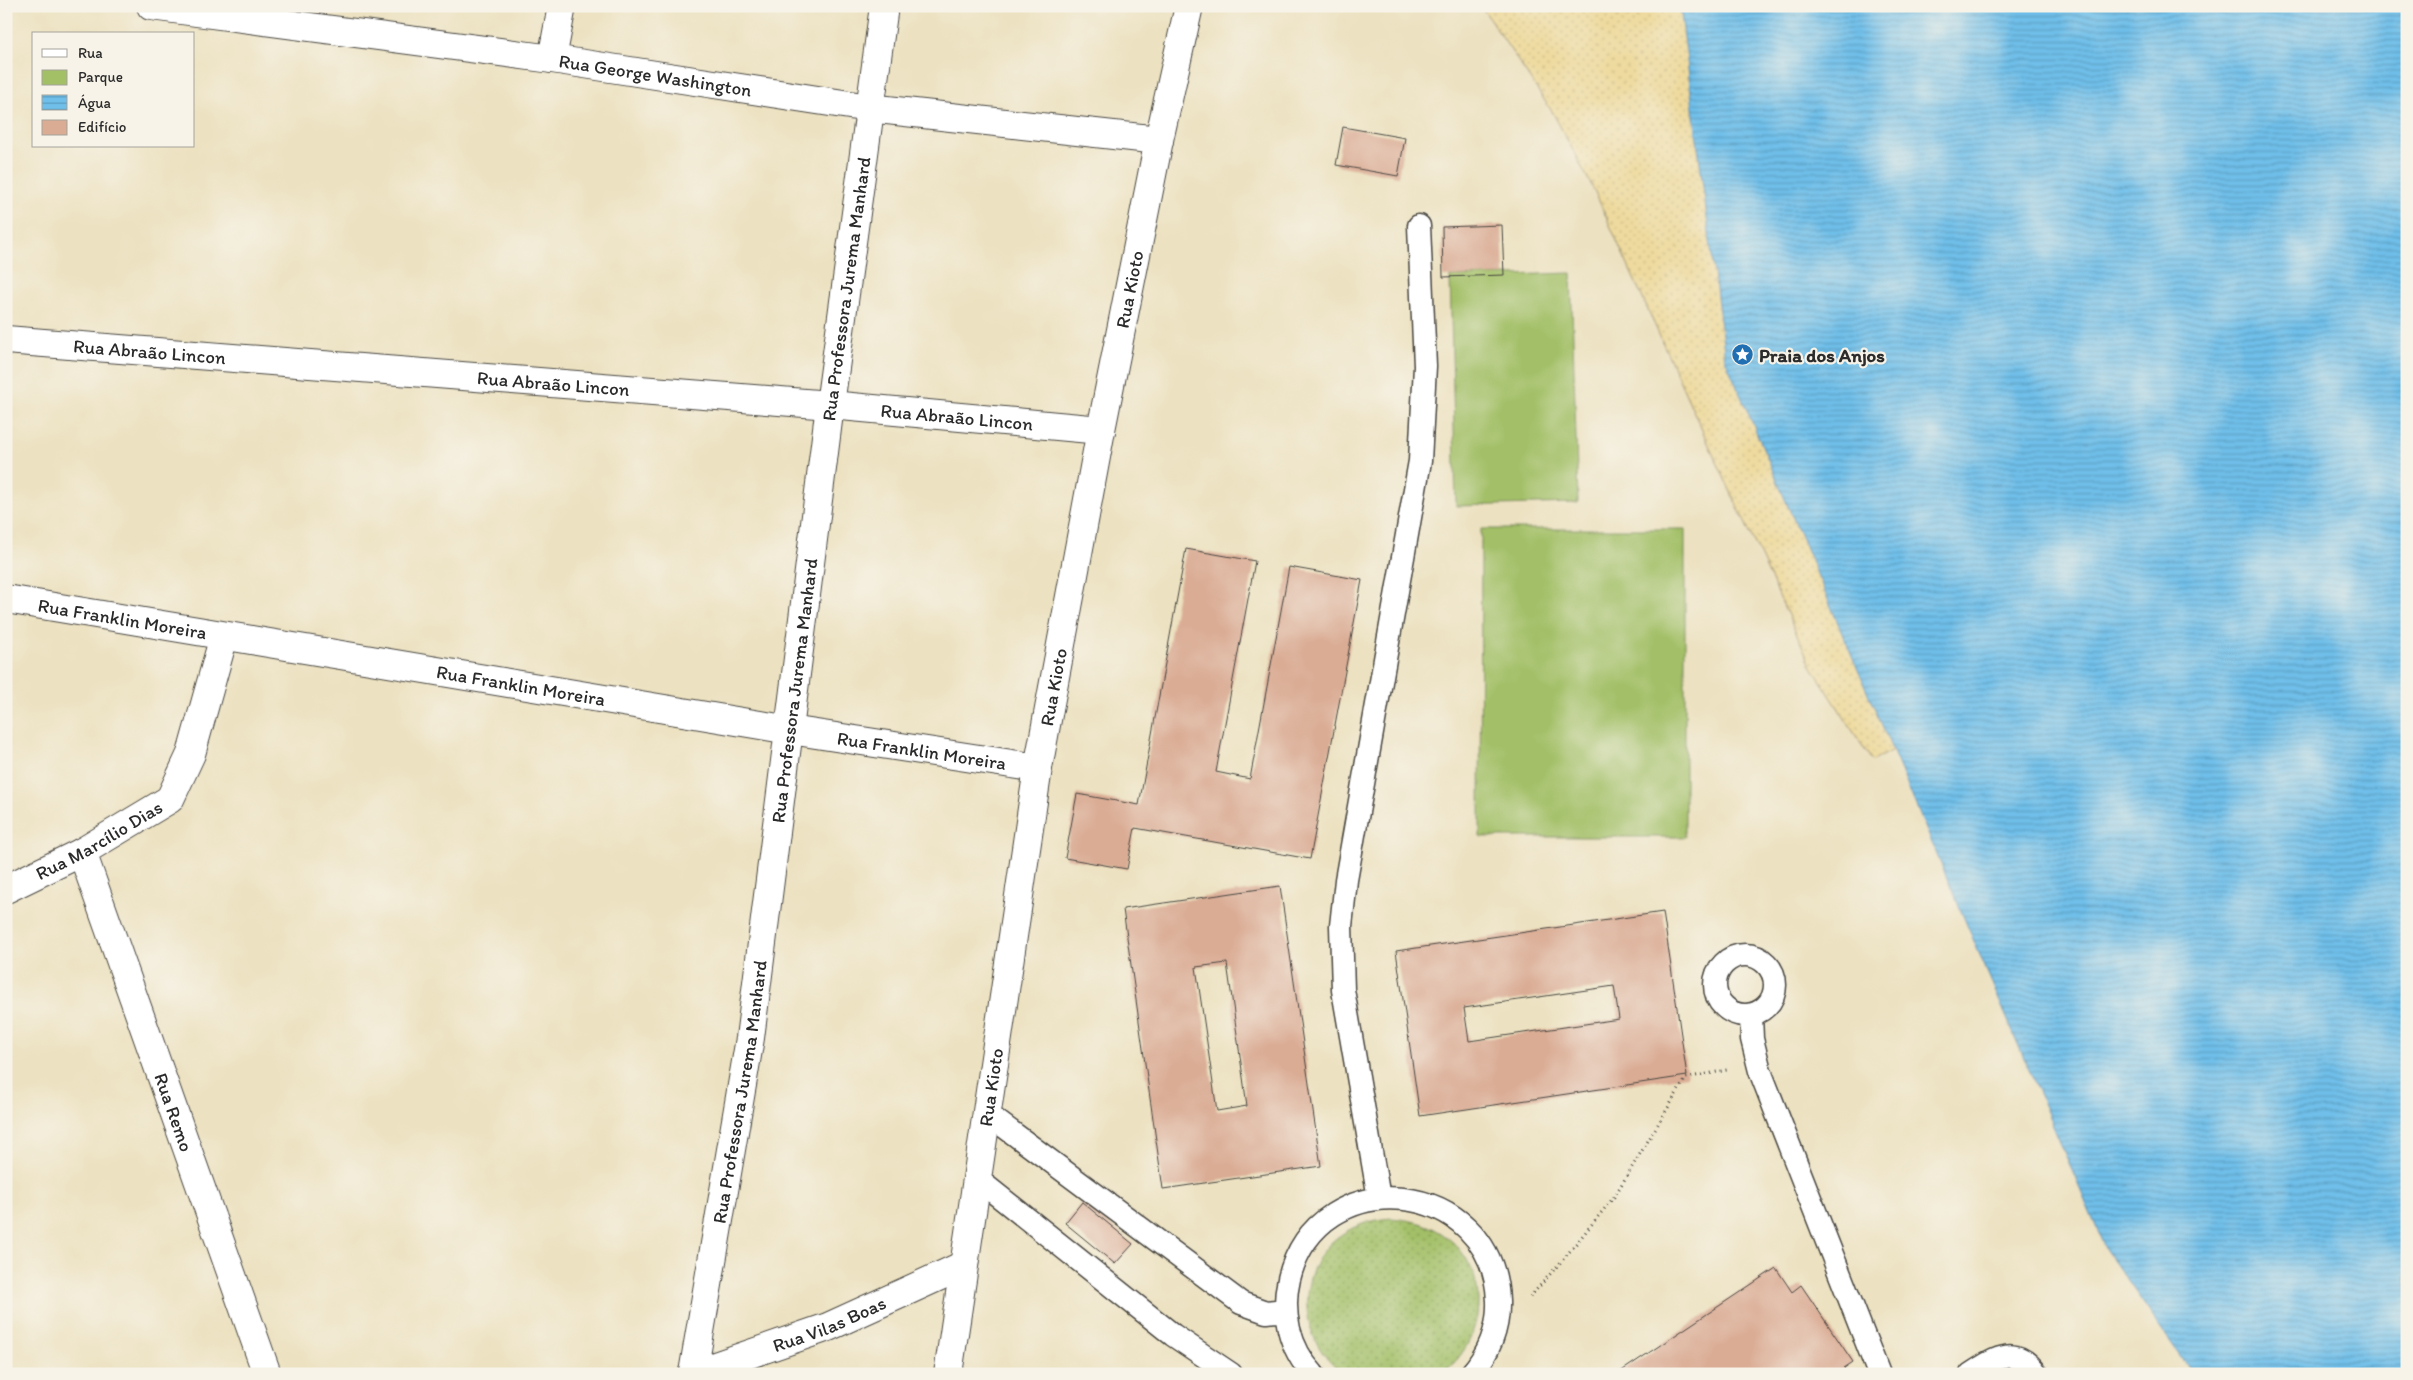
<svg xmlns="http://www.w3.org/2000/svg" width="2413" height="1380" font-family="Itim,sans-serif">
<defs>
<pattern id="sand-dots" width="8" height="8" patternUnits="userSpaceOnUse" patternTransform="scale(1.25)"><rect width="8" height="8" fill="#eeda9e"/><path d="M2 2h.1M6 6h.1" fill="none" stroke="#cb8" stroke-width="1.8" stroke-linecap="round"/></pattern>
<pattern id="garden-dots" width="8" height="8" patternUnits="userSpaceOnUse" patternTransform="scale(1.25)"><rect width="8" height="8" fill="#a3c067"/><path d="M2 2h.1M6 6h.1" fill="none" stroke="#859c55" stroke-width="1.8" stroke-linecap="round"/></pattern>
<pattern id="water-rules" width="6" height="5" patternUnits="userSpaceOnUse" patternTransform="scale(1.25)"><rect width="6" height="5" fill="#6fbfea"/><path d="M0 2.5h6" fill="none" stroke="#5b9bbe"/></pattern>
</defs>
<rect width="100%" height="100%" fill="#f7f3e8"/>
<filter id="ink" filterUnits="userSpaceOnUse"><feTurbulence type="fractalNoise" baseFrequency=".02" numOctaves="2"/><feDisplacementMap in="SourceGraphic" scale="10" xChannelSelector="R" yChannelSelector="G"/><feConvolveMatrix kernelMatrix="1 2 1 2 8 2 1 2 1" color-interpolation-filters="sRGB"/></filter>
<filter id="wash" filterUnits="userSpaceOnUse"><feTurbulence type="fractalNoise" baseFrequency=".0096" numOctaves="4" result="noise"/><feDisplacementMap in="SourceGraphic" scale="20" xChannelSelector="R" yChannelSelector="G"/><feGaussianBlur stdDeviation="1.12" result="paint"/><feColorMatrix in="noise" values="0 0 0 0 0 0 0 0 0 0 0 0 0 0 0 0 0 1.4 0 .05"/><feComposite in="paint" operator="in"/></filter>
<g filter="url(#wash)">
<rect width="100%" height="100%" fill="#ece1c0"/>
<path fill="url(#sand-dots)" stroke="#8c8264" d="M1481,6H1746L1900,746L1872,761L1812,667L1696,417L1595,192L1553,113Z"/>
<path fill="#a3c067" stroke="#677649" d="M1571,273L1578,503L1456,506L1450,277Z
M1481,529H1685V837H1480Z"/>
<path fill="url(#garden-dots)" stroke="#677649" d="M1391,1218C1412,1220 1431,1224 1448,1238C1492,1273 1486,1343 1441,1374H1344C1300,1344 1293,1276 1334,1240C1351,1226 1370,1220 1391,1218Z"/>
<path fill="url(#water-rules)" stroke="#4d758a" d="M1680,6H2407V1374H2193L2106,1250L1725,359Z"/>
<g id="blocks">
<path fill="#daac94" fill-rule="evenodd" d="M1343,127L1405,138L1398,176L1336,165Z
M1502,225L1504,275L1443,277L1442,227Z
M1186,549L1255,561L1216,772L1250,779L1289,567L1362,580L1310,859L1135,828L1127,869L1065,858L1077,794L1139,805Z
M1280,886L1321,1166L1163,1189L1123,909ZM1227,963L1247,1106L1217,1111L1196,967Z
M1663,912L1687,1076L1420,1116L1396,951ZM1614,986L1619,1019L1469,1041L1464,1008Z
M1082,1202L1133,1244L1115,1264L1065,1223Z
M1776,1268L1792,1292L1801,1285L1853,1362L1844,1368L1847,1374H1617Z"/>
</g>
</g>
<g filter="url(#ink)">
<use href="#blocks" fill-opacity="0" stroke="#484641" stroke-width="1"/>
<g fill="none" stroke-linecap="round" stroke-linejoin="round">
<defs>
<path id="lane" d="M1715 985a30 30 0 1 1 60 0a30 30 0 1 1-60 0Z
M1751,1015L1752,1039L1760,1071L1879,1374
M986,1113L1241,1303L1266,1312L1286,1310
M976,1178L1173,1335L1231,1374
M1379,1198L1343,990L1341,926L1346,880L1420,461L1425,366L1419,226
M1313,1374C1289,1348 1281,1312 1289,1279C1318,1159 1494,1178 1498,1301C1499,1329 1489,1353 1471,1374
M1971,1374C1996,1358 2016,1344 2037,1374"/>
<g id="street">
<path id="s1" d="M151,6L552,59L869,108L1159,140"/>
<path d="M552,59L562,6"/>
<path id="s2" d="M6,340L830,405L1101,430"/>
<path id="s3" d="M6,599L790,730L1038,768"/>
<path id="s4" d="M82,852L267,1374"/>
<path id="s5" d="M6,889L82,852L170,799L191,754L224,636"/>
<path id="s6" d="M693,1373L750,1038L830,405L884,6"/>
<path id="s7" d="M692,1374L828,1327L964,1265"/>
<path id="s8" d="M948,1374L1038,768L1101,430L1159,140L1189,6"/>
</g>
</defs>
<use href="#lane" stroke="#484641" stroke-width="25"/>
<use href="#street" stroke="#484641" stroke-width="30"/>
<path stroke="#484641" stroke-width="3" stroke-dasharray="1 4" stroke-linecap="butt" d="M1530,1297L1566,1256L1614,1197L1686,1078L1727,1070"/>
<use href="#lane" stroke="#fff" stroke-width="22"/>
<use href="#street" stroke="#fff" stroke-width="28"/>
</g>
</g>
<defs>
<symbol id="sight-disc" viewBox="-11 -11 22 22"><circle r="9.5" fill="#1f6fb2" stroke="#f7f3e8"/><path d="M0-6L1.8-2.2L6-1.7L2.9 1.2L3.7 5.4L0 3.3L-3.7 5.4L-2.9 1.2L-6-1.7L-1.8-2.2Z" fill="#fff"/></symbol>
</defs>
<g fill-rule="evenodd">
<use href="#sight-disc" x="1730" y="342" width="25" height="25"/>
</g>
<g text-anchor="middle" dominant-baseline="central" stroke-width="4.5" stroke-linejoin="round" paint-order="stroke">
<g font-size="19" fill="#2b2b2b" stroke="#f7f3e8">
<text stroke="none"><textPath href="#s1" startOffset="509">Rua George Washington</textPath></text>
<text stroke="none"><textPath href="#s6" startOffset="1095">Rua Professora Jurema Manhard</textPath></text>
<text stroke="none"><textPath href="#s8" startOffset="1100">Rua Kioto</textPath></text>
<text stroke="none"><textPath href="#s2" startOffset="144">Rua Abraão Lincon</textPath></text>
<text stroke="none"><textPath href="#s2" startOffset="549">Rua Abraão Lincon</textPath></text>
<text stroke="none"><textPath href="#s2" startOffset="954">Rua Abraão Lincon</textPath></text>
<text stroke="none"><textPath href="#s3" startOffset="118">Rua Franklin Moreira</textPath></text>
<text stroke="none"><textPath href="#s3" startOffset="522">Rua Franklin Moreira</textPath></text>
<text stroke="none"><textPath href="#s8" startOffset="695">Rua Kioto</textPath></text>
<text stroke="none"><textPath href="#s6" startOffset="690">Rua Professora Jurema Manhard</textPath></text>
<text stroke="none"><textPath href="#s3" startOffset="928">Rua Franklin Moreira</textPath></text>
<text stroke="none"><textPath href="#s5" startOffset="105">Rua Marcílio Dias</textPath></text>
<text stroke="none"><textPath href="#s8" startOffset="290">Rua Kioto</textPath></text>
<text stroke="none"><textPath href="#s6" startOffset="285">Rua Professora Jurema Manhard</textPath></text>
<text stroke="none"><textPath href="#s4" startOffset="276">Rua Remo</textPath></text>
<text stroke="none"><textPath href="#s7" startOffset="146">Rua Vilas Boas</textPath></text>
</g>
<g font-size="19" font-weight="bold" fill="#2b2b2b" stroke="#f7f3e8" text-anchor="start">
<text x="1759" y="355">Praia dos Anjos</text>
</g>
</g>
<rect width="2413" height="1380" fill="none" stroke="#f7f3e8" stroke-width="25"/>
<rect x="32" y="32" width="162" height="115" fill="#f7f3e8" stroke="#a5a39c"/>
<rect x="42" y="49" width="25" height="8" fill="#ffffff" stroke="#a5a39c"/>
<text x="78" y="58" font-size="15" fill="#2b2b2b">Rua</text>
<rect x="42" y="70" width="25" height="15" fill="#a3c067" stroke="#a5a39c"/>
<text x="78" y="82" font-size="15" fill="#2b2b2b">Parque</text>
<rect x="42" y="95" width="25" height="15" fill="url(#water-rules)" stroke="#a5a39c"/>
<text x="78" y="108" font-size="15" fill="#2b2b2b">Água</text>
<rect x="42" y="120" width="25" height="15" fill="#daac94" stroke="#a5a39c"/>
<text x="78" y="132" font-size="15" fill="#2b2b2b">Edifício</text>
</svg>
